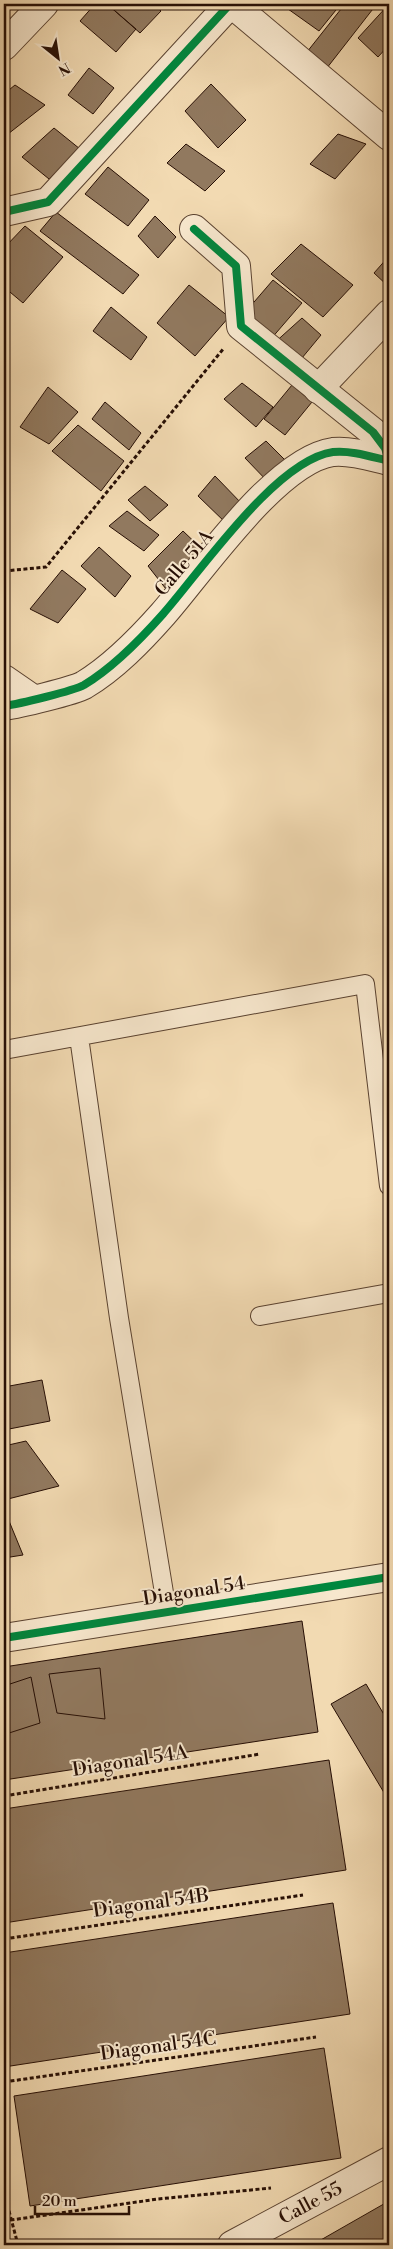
<svg xmlns="http://www.w3.org/2000/svg" width="393" height="2249" font-family="'Libre Bodoni',serif">
<rect width="100%" height="100%" fill="#f2dab2"/>
<filter id="stains"><feTurbulence type="fractalNoise" baseFrequency=".004" numOctaves="4"/><feColorMatrix values="0 0 0 0 .2 0 0 0 0 .09 0 0 0 0 .02 0 0 0 .5 -.17"/></filter>
<radialGradient id="worn" r=".72"><stop offset=".6" stop-color="#630" stop-opacity="0"/><stop offset="1" stop-color="#630" stop-opacity=".3"/></radialGradient>
<path fill="#91795f" stroke="#270f05" d="M95,4H107L136,29L116,52L80,21Z
M107,4H153L161,11L140,33Z
M281,4H329L336,10L319,31Z
M345,4L376,5L323,73L303,57Z
M389,4V45L378,57L358,38Z
M89,68L114,88L93,114L68,95Z
M211,84L246,120L218,148L185,111Z
M15,85L45,105L8,134L4,131V94Z
M54,128L80,149L49,179L22,157Z
M338,134L366,144L335,179L310,164Z
M186,144L225,171L205,191L167,163Z
M108,167L149,200L128,226L85,194Z
M56,212L139,275L123,294L40,231Z
M155,216L176,237L158,258L138,236Z
M25,226L63,257L23,303L4,287V248Z
M301,244L353,285L323,317L271,274Z
M389,256V287L374,273Z
M273,280L302,303L270,340L242,316Z
M189,285L229,317L195,356L157,323Z
M111,307L147,337L131,360L93,331Z
M302,318L321,335L297,364L272,345Z
M242,383L273,407L256,427L224,399Z
M292,385L312,402L285,435L264,419Z
M48,387L78,412L49,444L20,427Z
M105,402L141,433L129,450L92,419Z
M78,425L124,461L101,491L52,451Z
M266,441L289,464L270,484L245,458Z
M215,476L244,506L228,525L198,496Z
M145,486L168,505L150,521L128,500Z
M127,511L159,535L144,551L109,526Z
M183,531L204,551L166,589L148,566Z
M99,547L131,576L115,597L81,566Z
M62,570L86,589L58,623L30,609Z
M42,1380L50,1421L4,1430V1387Z
M26,1441L59,1486L4,1500V1446Z
M7,1516L23,1555L4,1558V1517Z
M302,1621L318,1732L4,1780V1667Z
M100,1668L105,1719L57,1713L49,1674Z
M31,1677L40,1723L6,1734L4,1686Z
M366,1684L389,1723V1794L386,1796L331,1704Z
M329,1760L346,1870L4,1923V1809Z
M333,1903L350,2014L4,2067V1953Z
M324,2048L341,2158L30,2206L14,2096Z
M389,2201V2245H312Z"/>
<g fill="none" stroke-linecap="round" stroke-linejoin="round">
<defs>
<path id="service" d="M79,1037L119,1318L167,1611
M4,1050L365,984L389,1186
M260,1316L389,1293"/>
<g id="minor">
<path d="M232,4L389,136"/>
<path d="M4,46L44,4"/>
<path d="M4,212L48,202L230,4"/>
<path d="M194,229L236,266L241,326L373,432L385,448L389,461"/>
<path d="M318,389L389,314"/>
<path d="M4,679L33,699"/>
<path d="M4,706C19,704 73,691 84,685C114,667 140,640 163,614C201,571 276,460 333,452C351,450 372,457 389,461"/>
<path d="M4,1638L389,1577"/>
<path id="s1" d="M232,2245L389,2161"/>
</g>
</defs>
<use href="#service" stroke="#5a4230" stroke-width="20"/>
<use href="#minor" stroke="#5a4230" stroke-width="30"/>
<path stroke="#270f05" stroke-width="3" stroke-dasharray="4 2.5" stroke-linecap="butt" d="M4,571L46,567L224,348
M4,1796L260,1754
M4,1939L303,1895
M4,2082L316,2037
M4,2192L18,2245
M4,2221L158,2199L271,2188"/>
<use href="#service" stroke="#f7e7cd" stroke-width="18"/>
<use href="#minor" stroke="#f7e7cd" stroke-width="28"/>
<defs>
<path id="cycleway" d="M4,212L48,202L230,4
M194,229L236,266L241,326L373,432L385,448L389,461
M4,706C19,704 73,691 84,685C114,667 140,640 163,614C201,571 276,460 333,452C351,450 372,457 389,461
M4,1638L389,1577"/>
</defs>
<use href="#cycleway" stroke="#f7e7cd" stroke-width="11"/>
<use href="#cycleway" stroke="#00873e" stroke-width="8"/>
</g>
<g text-anchor="middle" dominant-baseline="central" stroke-width="4" stroke-linejoin="round" paint-order="stroke">
<g font-size="19" fill="#270f05" stroke="#f7e7cd">
<text transform="translate(184 563) rotate(-50)">Calle 51A</text>
<text transform="translate(194 1591) rotate(-9)">Diagonal 54</text>
<text transform="translate(130 1761) rotate(-9)">Diagonal 54A</text>
<text transform="translate(151 1903) rotate(-8)">Diagonal 54B</text>
<text transform="translate(158 2046) rotate(-8)">Diagonal 54C</text>
<text stroke="none"><textPath href="#s1" startOffset="89">Calle 55</textPath></text>
</g>
</g>
<rect width="393" height="2249" fill="none" stroke="#f2dab2" stroke-width="20"/>
<rect x="5" y="5" width="383" height="2239" fill="none" stroke="#270f05" stroke-width="2.5"/>
<rect x="10" y="10" width="373" height="2229" fill="none" stroke="#270f05"/>
<g transform="translate(58 58) rotate(150)" stroke="#f7e7cd" stroke-width="4" paint-order="stroke">
<path d="M0-4L9 19L0 12L-9 19Z" fill="#270f05"/>
<text y="-8" font-size="14" font-weight="bold" text-anchor="middle" fill="#270f05">N</text>
</g>
<path d="M35 2206v8h94v-8" fill="none" stroke="#270f05" stroke-width="2.5"/>
<text x="42" y="2206" font-size="15" fill="#270f05" stroke="#f7e7cd" stroke-width="4" paint-order="stroke">20 m</text>
<rect width="100%" height="100%" filter="url(#stains)"/>
<rect width="100%" height="100%" fill="url(#worn)"/>
</svg>
